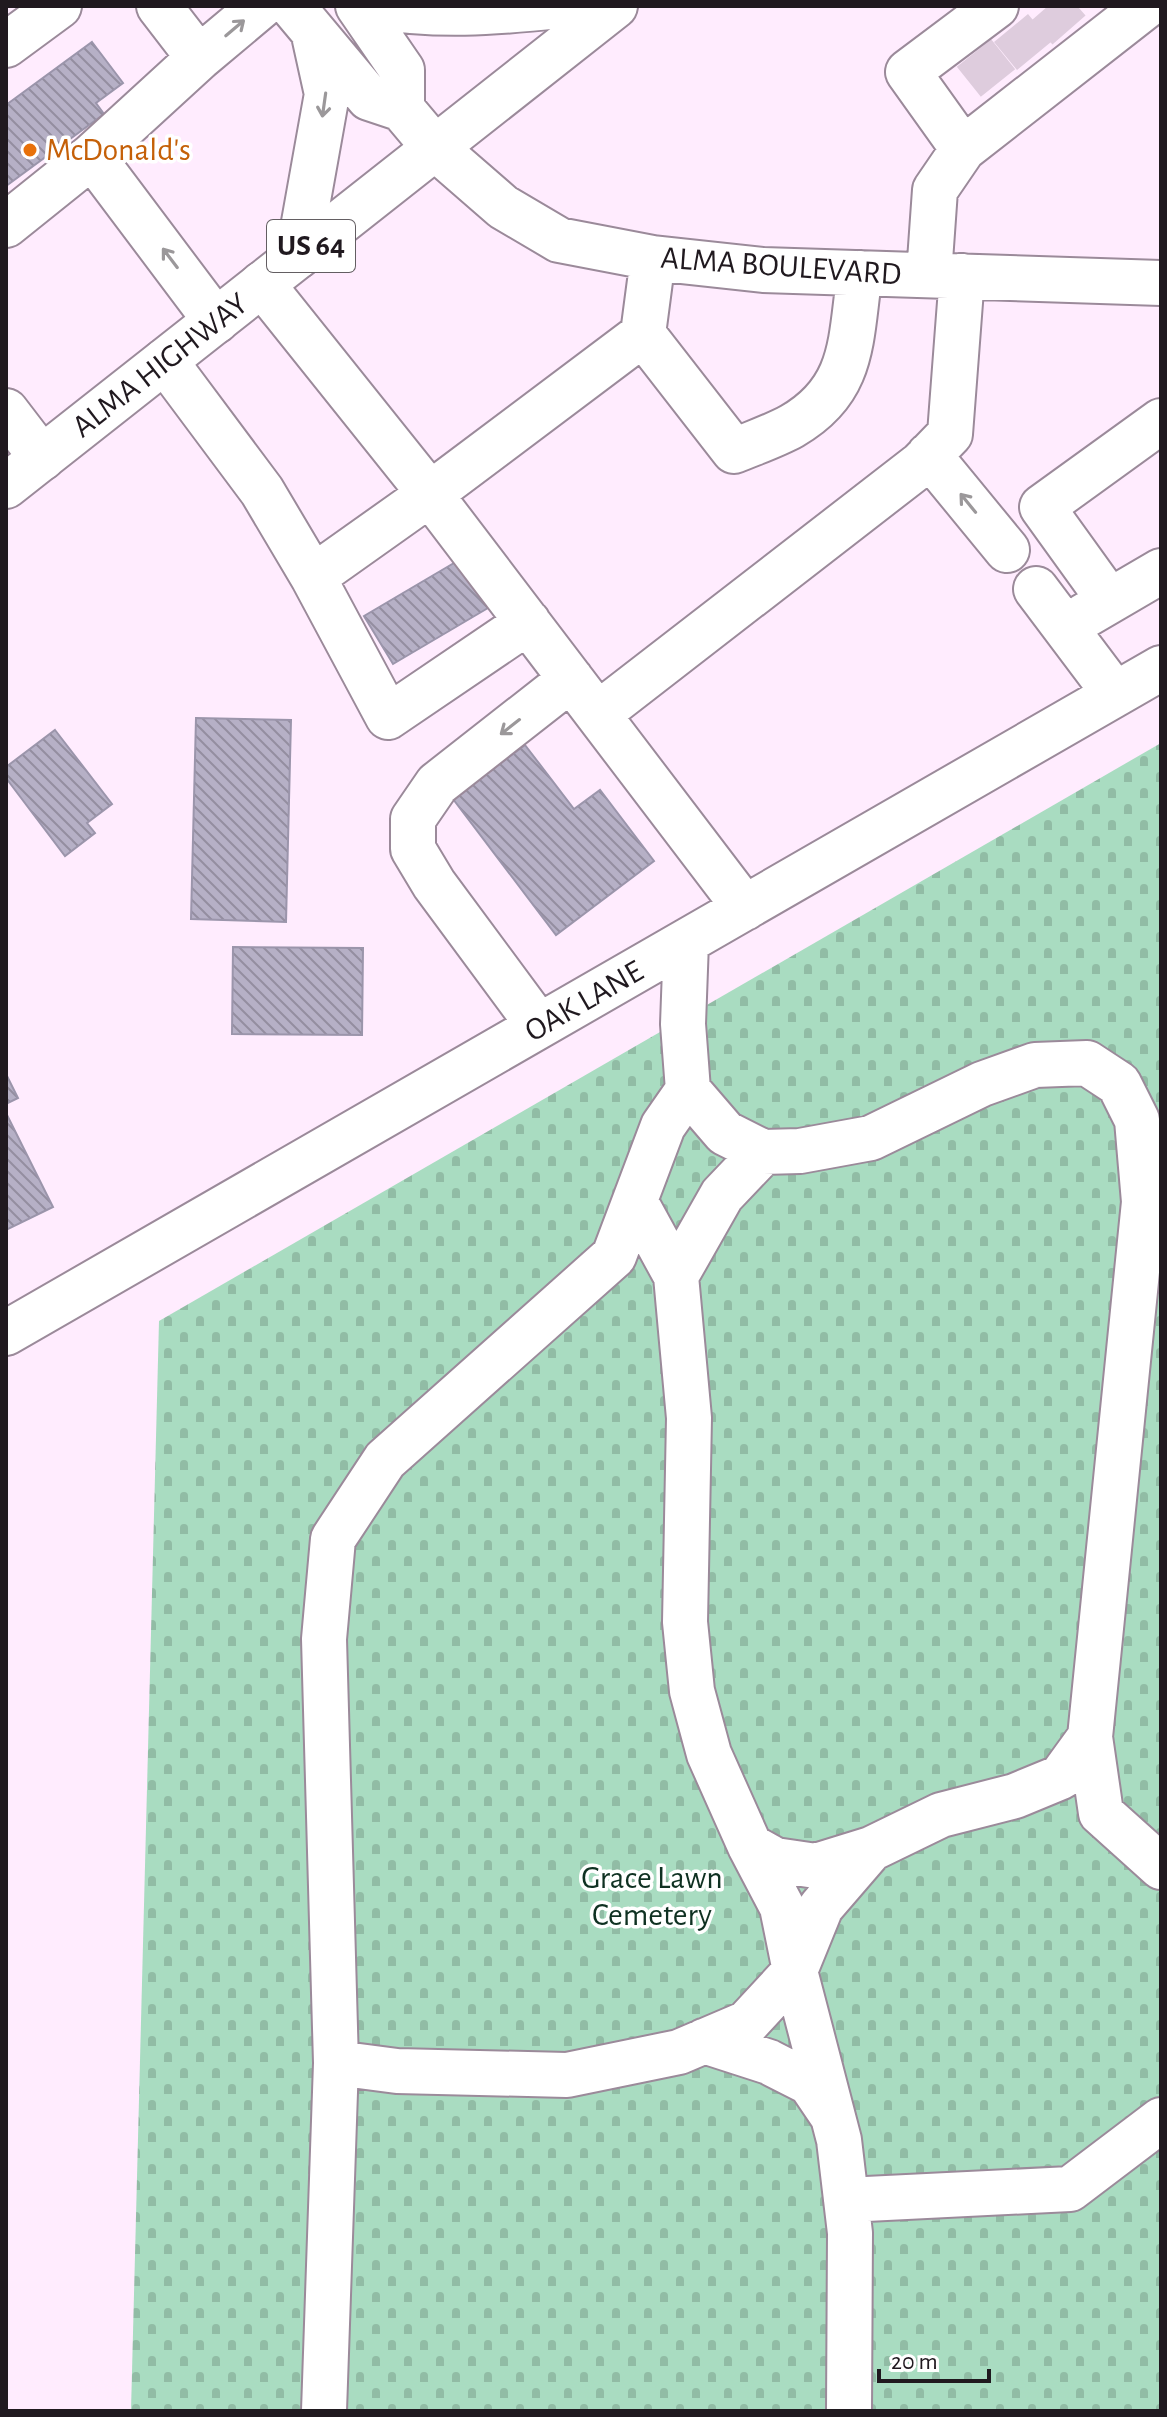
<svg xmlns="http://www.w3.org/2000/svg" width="1167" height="2417" font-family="'Alegreya Sans',sans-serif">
<defs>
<pattern id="cemetery-stones" width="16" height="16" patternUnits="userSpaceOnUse" patternTransform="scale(2)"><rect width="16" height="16" fill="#a9dcc1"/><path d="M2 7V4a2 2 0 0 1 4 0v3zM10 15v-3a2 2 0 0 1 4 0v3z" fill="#91bca5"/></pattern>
<pattern id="building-back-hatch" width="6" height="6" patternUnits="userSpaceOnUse" patternTransform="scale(2)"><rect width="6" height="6" fill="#b6b0c6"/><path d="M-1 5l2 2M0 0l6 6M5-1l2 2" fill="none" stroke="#948ea0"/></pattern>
</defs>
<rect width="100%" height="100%" fill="#ffecfe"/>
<path fill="url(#cemetery-stones)" d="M1161,743V2411H131L159,1321Z"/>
<path fill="url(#building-back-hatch)" stroke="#9b95ab" stroke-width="2" d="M92,42L123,83L96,103L104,114L6,186V105Z
M459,560L488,608L393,664L364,616Z
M196,718L291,720L286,922L191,919Z
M55,730L112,804L87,823L95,833L65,856L6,778V767Z
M525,745L574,809L600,790L654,861L556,935L453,799Z
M233,947L363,948L362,1035L232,1034Z
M6,1074L18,1098L6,1104Z
M6,1113L53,1207L6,1230Z"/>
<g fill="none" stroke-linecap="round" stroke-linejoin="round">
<path stroke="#deccdd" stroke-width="44" stroke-dasharray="44 22" stroke-linecap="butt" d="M1048,6L1069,30
M1011,28L1034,56
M974,53L998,83"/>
<defs>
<path id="minor" d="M159,6L199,58
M292,6L369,98L402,109L434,147L503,207L559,240L653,258L763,270L1161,283
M358,6L402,70V109
M371,6C437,17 492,13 558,6
M6,45L59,6
M963,149L908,72L996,6
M92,156L216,321
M6,225L92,156L199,58L261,6
M298,256L327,94L314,35
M653,258L643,334L734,451C753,443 774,436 792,426C856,389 850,338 860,273
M929,275L935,190L963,149L1146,6
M262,284L430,494L745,908
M165,361L262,491L313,577L430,494L643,334
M6,411L42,458
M929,455L1007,550
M313,577L388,717L528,622
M1036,589L1115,694
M1109,600L1042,507L1161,421
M1084,616L1161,571
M598,714L921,464L950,434L962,276
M686,942L683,1024L688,1090L725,1133L763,1152L800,1151L871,1138L982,1084L1035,1065L1087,1063L1119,1084L1137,1120L1144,1202L1090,1737L1101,1813L1161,1867
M539,1026L434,884L413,849V819L437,784L571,679
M635,1201L676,1276L689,1418L685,1622L692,1691L709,1754L750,1846L782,1907L795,1971L839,2140L850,2233L849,2411
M676,1276L722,1195L763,1152
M6,1333L1161,668
M750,1846L775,1860L816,1866L871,1849
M704,2041L769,2062L810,2083L831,2114
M336,2063L397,2071L567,2075L679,2052L747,2023L795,1971L821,1907L871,1849L941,1815L1015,1796L1061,1777L1090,1737
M846,2200L1070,2189L1161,2120
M324,2411L336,2063L324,1639L333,1539L385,1460L614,1256L663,1126L688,1090"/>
<path id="major" d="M6,486L615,6"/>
</defs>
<use href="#minor" stroke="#9b8a9a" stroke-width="48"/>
<use href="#major" stroke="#9b8a9a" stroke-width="48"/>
<use href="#minor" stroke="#fff" stroke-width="44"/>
<use href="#major" stroke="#fff" stroke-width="44"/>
</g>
<defs><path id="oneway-shaft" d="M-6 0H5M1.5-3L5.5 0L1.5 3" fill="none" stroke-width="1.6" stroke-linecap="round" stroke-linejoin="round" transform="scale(2)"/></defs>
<g stroke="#9b989a">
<use href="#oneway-shaft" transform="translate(235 28) rotate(-40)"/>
<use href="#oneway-shaft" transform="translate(324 105) rotate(98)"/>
<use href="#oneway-shaft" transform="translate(170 258) rotate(-127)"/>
<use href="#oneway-shaft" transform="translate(968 503) rotate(-129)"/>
<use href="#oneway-shaft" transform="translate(510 727) rotate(142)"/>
</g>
<circle fill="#e8710a" stroke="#fff" stroke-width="3" cx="30" cy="150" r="8"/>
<g text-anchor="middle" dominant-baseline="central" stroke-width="7" stroke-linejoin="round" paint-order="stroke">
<rect fill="#fff" stroke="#635e62" stroke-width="2" x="267" y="220" width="88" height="52" rx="6"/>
<g font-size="30" font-weight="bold" fill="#20191f">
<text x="311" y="246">US 64</text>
</g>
<g font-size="32" fill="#c56008" stroke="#fff" text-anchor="start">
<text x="46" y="150">McDonald's</text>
</g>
<g font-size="32" fill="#20191f" stroke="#fff">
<text transform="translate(781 266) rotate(4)">ALMA BOULEVARD</text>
<text transform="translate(160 365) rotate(-38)">ALMA HIGHWAY</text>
<text transform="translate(584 1001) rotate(-30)">OAK LANE</text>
</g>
<g font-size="32" fill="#0f3122" stroke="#fff">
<text x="652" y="1878">Grace Lawn<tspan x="652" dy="37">Cemetery</tspan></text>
</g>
</g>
<rect width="1167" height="2417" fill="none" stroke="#20191f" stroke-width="16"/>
<path d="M879 2369v12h110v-12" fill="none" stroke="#20191f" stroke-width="4"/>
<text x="891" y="2369" font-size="24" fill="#20191f" stroke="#ffffff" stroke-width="6" paint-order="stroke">20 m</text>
</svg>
